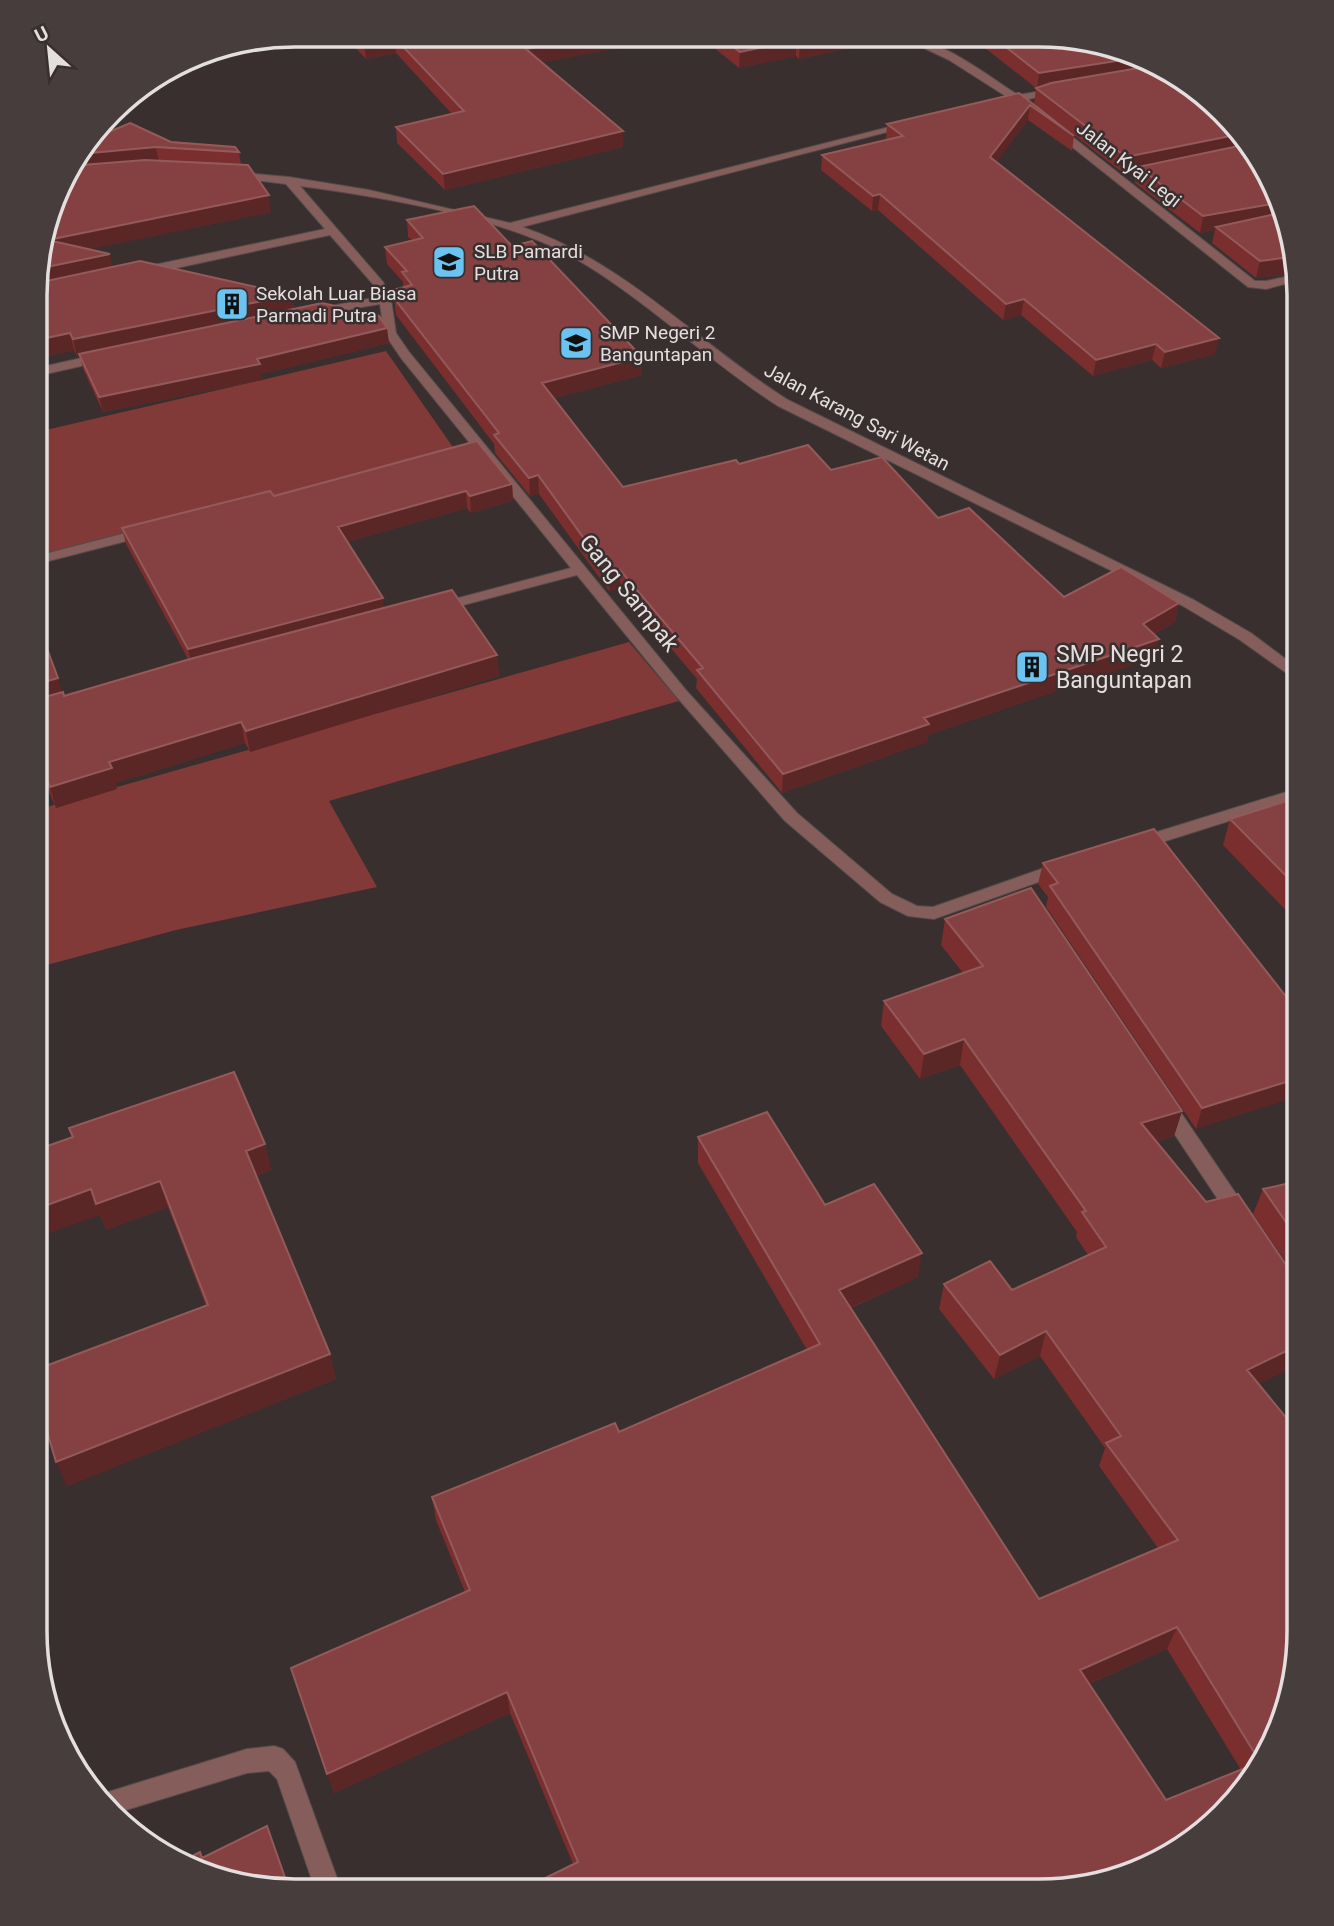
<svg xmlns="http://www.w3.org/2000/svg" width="1334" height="1926" font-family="Roboto,sans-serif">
<rect width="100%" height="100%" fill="#382f2e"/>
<path fill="#813a38" d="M386,351L457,453L37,558V432Z
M629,642L679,701L329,801L377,887L176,930L36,968V810Z"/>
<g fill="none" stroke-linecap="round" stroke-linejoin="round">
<defs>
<path id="minor" d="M316,35H337L284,47L279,44Z
M682,36H702L673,44L668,41Z
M901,37C938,36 988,76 1018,95L1059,88L1064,91L1025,100L1020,104H996V100L1007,97L949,60Z
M905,123L914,125L522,227C624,261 699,344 788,400L1194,600L1251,633L1299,669V682L1240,640L1183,606L778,406C708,361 648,301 576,259C505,217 382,197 300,186L383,282L391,299L396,333L409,352L685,689L797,813L892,894L917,906L933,907L1064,861L1072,867L1070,871L934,919L908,916L880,902L785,821L675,695L577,575L437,612L432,611L430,608L432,605L571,568L401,358L384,333L380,304L315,315V309L378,297L372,283L330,235L144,275L138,271L144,267L325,229L286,184L229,177L227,175L233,172L289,177L369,190L510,223Z
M1052,127H1060L1255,281H1266L1294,275L1296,281L1266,289L1248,287L1052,131Z
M104,353L110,357L108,360L37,376V368Z
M145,528L150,529V535L37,564V556Z
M1299,788V799L1137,850L1129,844L1131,840Z
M1164,1096L1171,1098L1247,1210L1250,1216L1247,1222L1240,1224L1233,1222L1157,1108L1155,1103L1157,1098Z
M274,1746L283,1749L295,1762L341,1889H315L277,1779L269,1771L247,1773L113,1814L95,1796L247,1749Z"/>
</defs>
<use href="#minor" stroke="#544b4a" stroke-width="2"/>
<use href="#minor" fill="#855e5b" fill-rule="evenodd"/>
</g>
<path fill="#7a2e2e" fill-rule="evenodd" d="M295,35H306L262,48L257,41Z
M343,35L674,36L667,39L542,62L623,147L445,190L397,143L396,127L452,114L396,53L366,59Z
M703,36L899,37L799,59L796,56L739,68L703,39Z
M971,37H1073L1272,180L1294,274L1256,278L1212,243L1215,230L1200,233L1135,183L1137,170L1123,173L1034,104L1036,88Z
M1019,93L1074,136L1072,151L1028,120L996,162L1215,354L1161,368L1152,360L1093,376L1021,315L1003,320L878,210L872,211L821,170L822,155L887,139H886L887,124Z
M97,137L171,142L239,152L241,165L271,212L89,249L113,267L292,295L294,309L389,343L261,374L262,380L103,412L83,369L80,356L77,357L74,350L37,359Z
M407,220L512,246L642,357V375L554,398L623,487L739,464L831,470L938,518L1064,597L1179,603L1175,622L1154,634L1155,657L928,735L927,742L782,793L696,688L697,679L620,588L609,591L539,494L530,496L495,453L494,444L396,315L393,290L403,287V282L387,264L385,247L412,240L408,237Z
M512,484L513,501L471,513L467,508L347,542L384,608L497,655L499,676L250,752L245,743L116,783L117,789L56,808L36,762L37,622L62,693L64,696L188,659L126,544L122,528L274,496Z
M1299,797V924L1223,845L1230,819Z
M1043,863L1299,1013L1196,1129L1046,907L1048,897L1038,884Z
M945,919L1182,1111L1174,1136L1156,1142L1259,1384L1298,1648L1255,1776L1210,1827L573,1864L510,1713L334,1793L291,1668L465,1592L436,1520L432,1497L619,1432L807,1350L698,1163V1137L825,1205L918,1277L851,1308L1039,1599L1158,1548L1099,1466L1105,1448L1040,1356L994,1379L939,1309L944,1284L1012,1290L1088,1255L1076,1237L1077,1232L960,1065L920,1079L881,1026L884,1001L963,973L941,945ZM1167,1649L1241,1770L1166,1800L1089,1684Z
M265,1144L271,1170L256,1176L330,1354L336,1379L67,1486L206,1306L168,1207L106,1230L100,1215Z
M1299,1181V1281L1253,1214L1263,1189Z"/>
<path fill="#5b2726" d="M295,35H306L262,48L261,41Z
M599,36H674L667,39L527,65L526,49Z
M394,37L396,53L366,59L364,43Z
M830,37H899L799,59L800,43Z
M796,40V56L739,68L740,52Z
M1142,57L1163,69L1037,89L1039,73Z
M1030,105L1028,120L989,172L990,157Z
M623,131V147L445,190L443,174Z
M1235,135L1246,148L1138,167L1137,170L1123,173L1126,157Z
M156,147L159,163L70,165L79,154Z
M880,194L878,210L872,211L873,196Z
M269,195L271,212L52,257L48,240Z
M1278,203L1281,218L1216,227L1215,230L1200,233L1203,216Z
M110,254L114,271L37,287V269Z
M1290,257L1294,274L1256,278L1260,261Z
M292,295L294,312L77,357L73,339Z
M1024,299L1021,315L1003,320L1006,304Z
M387,328L389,343L261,374L262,380L103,412L99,397Z
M70,333L74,350L37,359V340Z
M1219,338L1215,354L1161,368L1165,352Z
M1156,344L1152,360L1093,376L1096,360Z
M642,357V375L543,401L542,383Z
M538,475L539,494L530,496L529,478Z
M512,484L513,501L471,513L470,496Z
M466,491L467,508L340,544L338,527Z
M620,570V588L609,591V573Z
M383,598L385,614L192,665L188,649Z
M1179,603L1175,622L1139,642L1143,624Z
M1159,639L1155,657L928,735L927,742L782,793L783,774L924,718Z
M497,655L499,676L250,752L246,731Z
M58,678L64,699L37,707V684Z
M241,722L245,743L116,783L117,789L56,808L50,787L109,762Z
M964,1039L960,1065L920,1079L924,1054Z
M1299,1078V1096L1196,1129L1202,1108Z
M1182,1111L1174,1136L1134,1149L1141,1123Z
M265,1144L271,1170L253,1177L246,1151Z
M160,1181L168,1207L106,1230L100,1215L36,1238V1209L91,1189Z
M922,1253L918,1277L836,1314L839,1290Z
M1046,1331L1040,1356L994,1379L1000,1355Z
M1299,1345V1365L1238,1394L1247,1370Z
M330,1354L336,1379L67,1486L56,1462Z
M1177,1627L1167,1649L1072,1691L1080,1670Z
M507,1692L510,1713L334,1793L327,1774Z
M267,1826L276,1849L290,1889H289Z"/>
<path fill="#854141" stroke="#945a5a" stroke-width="2" fill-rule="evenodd" d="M356,35L599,36L526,49L623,131L443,174L396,127L464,111L394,37L364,43Z
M720,36L830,37L800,43L796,40L740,52Z
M993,37H1073L1138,55L1142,57L1039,73Z
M1156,65L1197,89L1235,135L1126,157L1036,88L1051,83Z
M1019,93L1074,136L1030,105L990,157L1219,338L1165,352L1156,344L1096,360L1024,299L1006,304L880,194L873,196L822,155L903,136L887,124Z
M130,123L171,142L235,147L239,152L156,147L79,154L95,134L97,137Z
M1243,145L1272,180L1278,203L1203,216L1138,167Z
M145,160L248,165L269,195L48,240L110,254L37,269V261L70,166Z
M474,206L512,246L532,241L642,357L542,383L623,487L736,460L739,464L808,445L831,470L882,457L938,518L969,508L1064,597L1121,567L1179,603L1143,624L1159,639L924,718L929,724L783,774L697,670L703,668L620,570L609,573L538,475L529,478L494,435L499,433L394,298L393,290L412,285L402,272L407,271L385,247L423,238L407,220Z
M1280,213L1290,257L1260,261L1216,227Z
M140,261L292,295L73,339L70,333L37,340V283Z
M322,303L379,316L387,328L257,359L260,364L99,397L79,354Z
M477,441L512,484L470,496L466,491L338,527L383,598L188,649L122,528L270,491L274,496Z
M452,590L497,655L246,731L241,722L109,762L112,768L50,787L36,755L37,699L63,692L64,696L190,659Z
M37,622L58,678L37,684Z
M1299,797V889L1230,819Z
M1154,829L1299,1013V1078L1202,1108L1050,886L1058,883L1043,863Z
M1031,888L1182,1111L1141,1123L1206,1202L1238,1194L1299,1284V1345L1247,1370L1298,1432V1648L1285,1715L1255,1776L1210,1827L1154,1864L1039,1891L521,1890L578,1862L507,1692L327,1774L291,1668L470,1590L432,1497L615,1423L619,1432L820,1344L698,1137L767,1112L825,1205L874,1184L922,1253L839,1290L1039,1599L1178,1540L1106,1443L1121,1436L1046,1331L1000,1355L944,1284L990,1261L1012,1290L1106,1247L1082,1212L1086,1211L964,1039L924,1054L884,1001L983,966L945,919ZM1177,1627L1260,1762L1166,1800L1080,1670Z
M234,1072L265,1144L246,1151L330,1354L56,1462L35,1391V1370L208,1305L160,1181L96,1204L91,1189L36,1209V1150L73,1137L69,1128Z
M1299,1181V1241L1263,1189Z
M267,1826L289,1889H262L184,1860L200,1852L202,1858Z"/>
<defs>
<symbol id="school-square" viewBox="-11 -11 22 22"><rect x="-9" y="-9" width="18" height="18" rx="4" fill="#6bc3f2" stroke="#382f2e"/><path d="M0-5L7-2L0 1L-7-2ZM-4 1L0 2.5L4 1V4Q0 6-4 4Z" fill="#111"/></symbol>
<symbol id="building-square" viewBox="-11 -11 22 22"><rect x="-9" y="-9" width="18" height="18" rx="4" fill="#6bc3f2" stroke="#382f2e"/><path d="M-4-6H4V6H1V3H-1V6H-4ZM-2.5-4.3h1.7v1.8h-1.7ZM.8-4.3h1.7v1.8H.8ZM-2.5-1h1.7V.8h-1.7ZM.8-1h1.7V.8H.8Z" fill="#111"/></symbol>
</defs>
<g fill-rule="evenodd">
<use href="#school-square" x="430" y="243" width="38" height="38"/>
<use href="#building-square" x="213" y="285" width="38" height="38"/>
<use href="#school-square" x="557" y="324" width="38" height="38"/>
<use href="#building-square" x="1013" y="648" width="38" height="38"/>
</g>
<g text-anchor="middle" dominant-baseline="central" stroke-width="5" stroke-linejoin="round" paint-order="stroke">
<g font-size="19" fill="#e4dede" stroke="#382f2e">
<text transform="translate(1129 164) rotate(38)">Jalan Kyai Legi</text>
<text transform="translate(857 417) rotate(28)">Jalan Karang Sari Wetan</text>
</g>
<g font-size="19" fill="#e4dede" stroke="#382f2e" text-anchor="start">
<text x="474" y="251">SLB Pamardi<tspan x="474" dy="22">Putra</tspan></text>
<text x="256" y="293">Sekolah Luar Biasa<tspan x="256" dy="22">Parmadi Putra</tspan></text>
<text x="600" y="332">SMP Negeri 2<tspan x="600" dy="22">Banguntapan</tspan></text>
</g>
<g font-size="23" fill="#e4dede" stroke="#382f2e">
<text transform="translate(629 593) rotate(51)">Gang Sampak</text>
</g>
<g font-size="23" fill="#e4dede" stroke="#382f2e" text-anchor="start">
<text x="1056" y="654">SMP Negri 2<tspan x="1056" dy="26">Banguntapan</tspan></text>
</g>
</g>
<path d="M0 0H1334V1926H0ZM295 47H1039A248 248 0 0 1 1287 295V1631A248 248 0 0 1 1039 1879H295A248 248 0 0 1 47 1631V295A248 248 0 0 1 295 47Z" fill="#463d3c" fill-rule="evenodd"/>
<path fill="none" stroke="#e4dede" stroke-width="3.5" d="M295 47H1039A248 248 0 0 1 1287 295V1631A248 248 0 0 1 1039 1879H295A248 248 0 0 1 47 1631V295A248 248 0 0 1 295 47Z"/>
<g transform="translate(49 49) rotate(333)" stroke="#382f2e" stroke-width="5" paint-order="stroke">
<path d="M0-5L12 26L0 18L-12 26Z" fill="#e4dede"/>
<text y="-10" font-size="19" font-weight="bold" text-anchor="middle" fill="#e4dede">U</text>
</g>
</svg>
